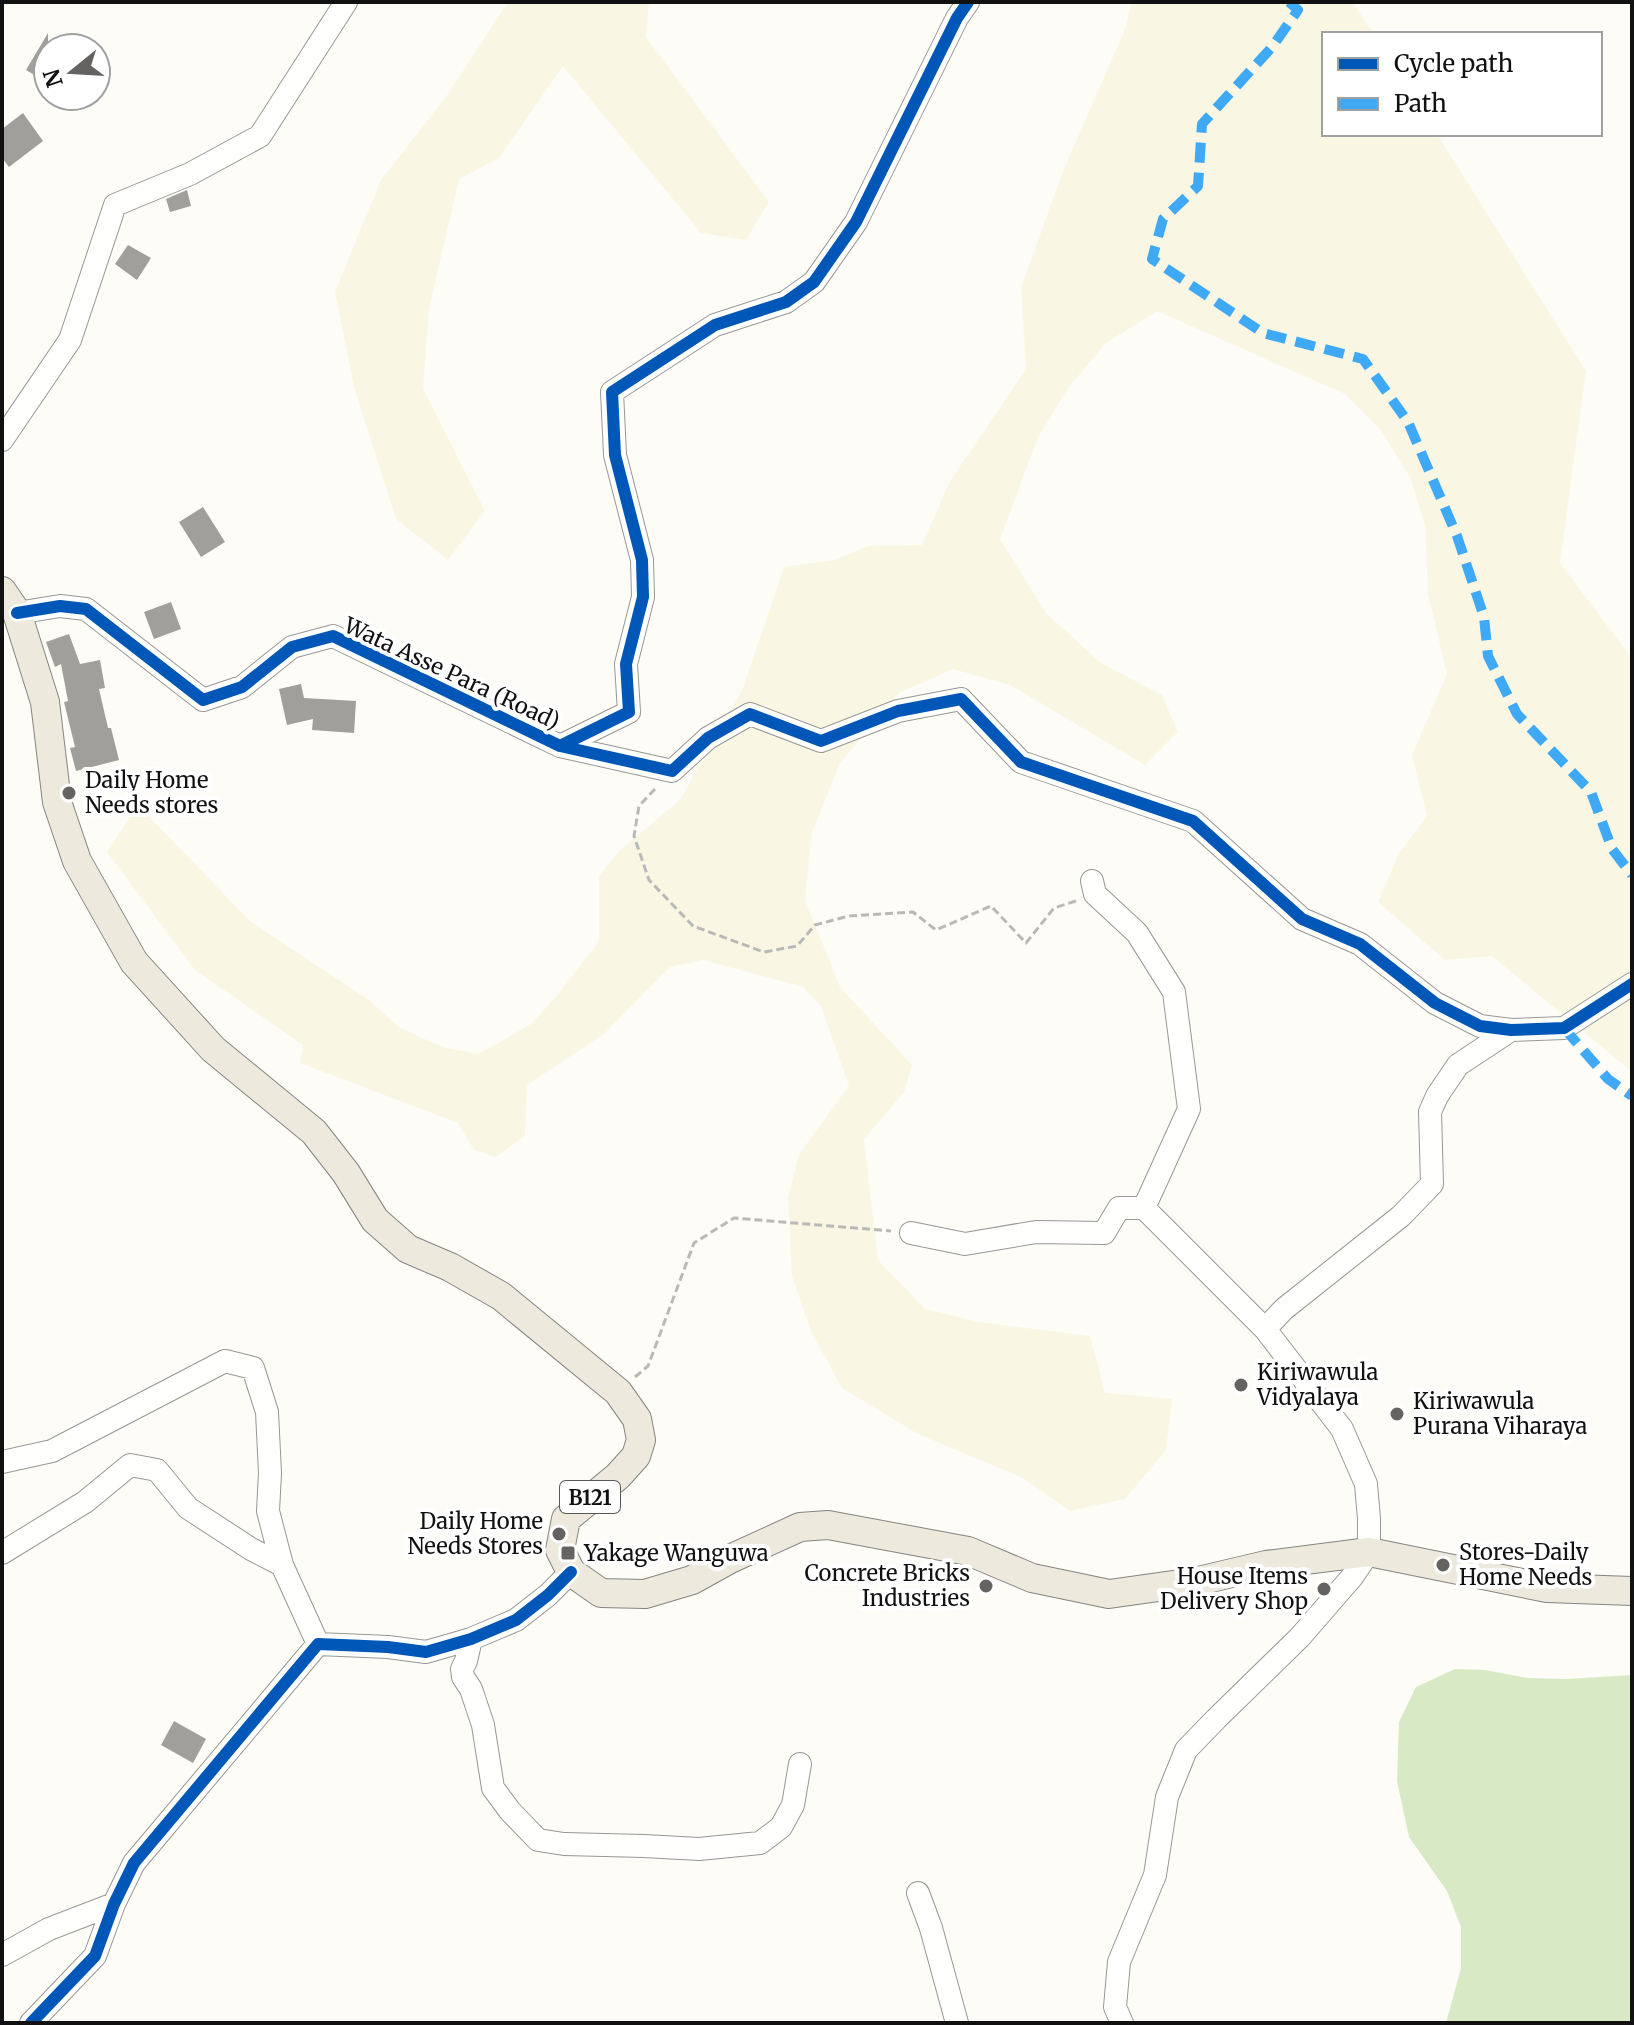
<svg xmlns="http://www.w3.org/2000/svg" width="1634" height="2025" font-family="Merriweather,serif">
<rect width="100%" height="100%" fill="#fdfcf7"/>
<path fill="#f9f7e4" d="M508,2H649L646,37L769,202L746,240L701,233L563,66L499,158L459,179L429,309L423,388L485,511L448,560L396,519L354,387L335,292L381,180L448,94Z
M1131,2H1353L1373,34H1324V134H1437L1586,371L1560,563L1632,658V1072L1492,956L1445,960L1378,902L1399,853L1427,816L1412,755L1447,674L1428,593L1425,525L1410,477L1380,429L1345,394L1157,311L1106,343L1069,387L1038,437L1000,539L1046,613L1101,663L1162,695L1178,732L1145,765L1010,685L953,669L899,693L840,763L812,833L805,900L840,987L912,1065L904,1092L864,1139L878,1260L925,1309L978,1322L1090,1336L1105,1393L1172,1399L1166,1450L1125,1499L1070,1511L1023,1478L918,1434L842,1388L811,1331L792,1276L788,1199L799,1154L849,1086L821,1006L803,987L703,960L670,967L604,1034L527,1085L525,1136L496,1157L474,1150L458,1123L300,1063L303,1045L195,970L107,852L138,805L250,921L369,1000L400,1028L445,1048L479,1054L531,1024L556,997L599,941V876L619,851L680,800L743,688L784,567L835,560L868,546L922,545L950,481L1026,369L1021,288L1063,171L1126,27Z"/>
<path fill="#d8eac5" d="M1455,1669L1485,1670L1528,1678L1567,1679L1632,1675V2023H1446L1461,1968V1927L1447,1891L1409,1837L1397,1781L1399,1722L1416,1687Z"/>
<path fill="#a19f9c" d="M48,33V83L26,70Z
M23,113L43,141L9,167L2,158V129Z
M187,190L191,206L170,212L166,199Z
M128,245L151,258L137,280L115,264Z
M203,507L225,542L201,557L179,522Z
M171,602L181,629L154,639L144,612Z
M69,634L80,664L100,660L105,688L99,689L108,728H111L119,760L76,771L70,748L75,747L64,702L68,701L61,664L55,667L46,642Z
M301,684L304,698L356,701L354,733L312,730L313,719L287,725L279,689Z
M174,1721L206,1739L193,1763L161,1745Z"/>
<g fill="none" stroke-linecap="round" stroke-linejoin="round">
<defs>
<path id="minor" d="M2,440L70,340L115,205L190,174L260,136L346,2
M17,613L60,606L86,609L203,700L242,687L292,647L333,636L560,746L672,771L708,738L750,714L821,741L898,711L961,699L1021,762L1193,821L1302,919L1360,944L1435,1003L1480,1026L1511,1030L1564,1028L1632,984
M560,746L629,712L626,664L643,597L642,560L615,455L612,392L715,325L786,302L814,282L856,222L957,18L968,2
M1092,881L1095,894L1137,933L1174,992L1189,1109L1144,1208
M911,1233L965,1244L1036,1232L1104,1233L1119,1208H1144L1265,1329L1342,1429L1366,1484L1369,1519V1552L1352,1577L1300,1637L1216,1719L1186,1750L1167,1797L1155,1875L1119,1962L1115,2007L1122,2023
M1265,1329L1284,1309L1401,1216L1432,1184L1430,1112L1437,1096L1458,1065L1511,1030
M2,1462L52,1451L225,1361L253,1368L267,1412L270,1473L268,1511L282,1565L318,1644
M2,1553L85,1502L130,1465L157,1470L188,1508L251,1549L282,1565
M471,1639L466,1661L462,1669L463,1677L471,1689L483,1725L493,1788L510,1811L538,1840L564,1844L644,1846L699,1849L760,1843L781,1827L793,1805L800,1764
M918,1893L931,1928L957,2023
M2,1955L49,1929L114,1904
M31,2023L95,1956L114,1904L134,1863L318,1644L388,1647L426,1652L471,1639L516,1620L548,1595L571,1572"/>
<path id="major" d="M2,591L17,613L45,702L57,802L77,861L134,962L213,1049L314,1132L346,1173L375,1220L408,1249L450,1267L501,1296L618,1392L637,1419L641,1440L636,1456L618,1476L566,1519L560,1550L571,1572L601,1593L645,1594L692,1580L730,1559L800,1527L828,1525L968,1551L1032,1578L1109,1594L1194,1582L1266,1565L1369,1552L1547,1588L1632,1591"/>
</defs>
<use href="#minor" stroke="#979795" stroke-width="24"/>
<use href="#major" stroke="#858482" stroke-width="30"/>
<path stroke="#b9b9b8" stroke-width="3" stroke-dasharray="8 4" stroke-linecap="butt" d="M655,789L639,806L634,836L649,880L693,926L764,952L797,946L815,925L849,916L913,912L936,930L991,906L1026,943L1054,908L1076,901
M635,1377L648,1366L694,1243L734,1218L891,1231"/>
<use href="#minor" stroke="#fffffe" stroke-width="22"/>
<use href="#major" stroke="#ede9dc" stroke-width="28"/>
<path stroke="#3fa9f5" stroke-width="10" stroke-dasharray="20 10" stroke-linecap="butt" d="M1289,2L1298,10L1272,47L1202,124L1198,186L1163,219L1152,259L1263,333L1363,359L1408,422L1457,536L1484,617L1488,656L1517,714L1591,792L1612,849L1632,875
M1564,1028L1608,1079L1632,1096"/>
<defs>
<path id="cycleway" d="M17,613L60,606L86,609L203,700L242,687L292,647L333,636L560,746L672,771L708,738L750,714L821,741L898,711L961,699L1021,762L1193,821L1302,919L1360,944L1435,1003L1480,1026L1511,1030L1564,1028L1632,984
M560,746L629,712L626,664L643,597L642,560L615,455L612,392L715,325L786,302L814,282L856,222L957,18L968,2
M31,2023L95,1956L114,1904L134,1863L318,1644L388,1647L426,1652L471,1639L516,1620L548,1595L571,1572"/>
</defs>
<use href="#cycleway" stroke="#fff" stroke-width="17"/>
<use href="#cycleway" stroke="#0057b8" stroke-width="12"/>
</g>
<g fill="#646362" stroke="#fff" stroke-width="3">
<circle cx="69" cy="793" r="8"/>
<circle cx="1241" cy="1385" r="8"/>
<circle cx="1397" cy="1414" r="8"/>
<circle cx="559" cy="1534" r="8"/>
<rect x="560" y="1545" width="16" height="16" rx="4"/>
<circle cx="1443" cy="1565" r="8"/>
<circle cx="986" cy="1586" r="8"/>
<circle cx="1324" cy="1589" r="8"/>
</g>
<g text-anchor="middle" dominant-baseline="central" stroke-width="8" stroke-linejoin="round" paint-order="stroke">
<rect fill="#fff" stroke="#585858" stroke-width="2" x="560" y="1481" width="60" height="32" rx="6"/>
<g font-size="20" font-weight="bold" fill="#111">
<text x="590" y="1497">B121</text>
</g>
<g font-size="22" fill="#111" stroke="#fff">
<text transform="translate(452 673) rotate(25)">Wata Asse Para (Road)</text>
</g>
<g font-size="22" fill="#111" stroke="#fff" text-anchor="start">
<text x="85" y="780">Daily Home<tspan x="85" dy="25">Needs stores</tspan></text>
<text x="1257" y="1372">Kiriwawula<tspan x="1257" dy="25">Vidyalaya</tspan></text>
<text x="1413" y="1401">Kiriwawula<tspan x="1413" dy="25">Purana Viharaya</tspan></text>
<text x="543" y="1521" text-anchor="end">Daily Home<tspan x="543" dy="25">Needs Stores</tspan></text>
<text x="1459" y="1552">Stores-Daily<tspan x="1459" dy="25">Home Needs</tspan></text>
<text x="584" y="1553">Yakage Wanguwa</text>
<text x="970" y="1573" text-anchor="end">Concrete Bricks<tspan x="970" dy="25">Industries</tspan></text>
<text x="1308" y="1576" text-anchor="end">House Items<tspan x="1308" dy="25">Delivery Shop</tspan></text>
</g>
</g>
<rect width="1634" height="2025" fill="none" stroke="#111111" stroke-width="8"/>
<rect x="1322" y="32" width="280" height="104" fill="#ffffff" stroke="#a0a0a0" stroke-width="2"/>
<rect x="1338" y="58" width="40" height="12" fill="#0057b8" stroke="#a0a0a0" stroke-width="2"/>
<text x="1394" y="72" font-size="24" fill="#111111">Cycle path</text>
<rect x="1338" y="98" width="40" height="12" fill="#3fa9f5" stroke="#a0a0a0" stroke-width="2"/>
<text x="1394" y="112" font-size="24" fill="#111111">Path</text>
<g transform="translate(72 72) rotate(252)"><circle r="38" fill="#ffffff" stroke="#a0a0a0" stroke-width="2"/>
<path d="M0-6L14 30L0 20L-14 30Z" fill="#646362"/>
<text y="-12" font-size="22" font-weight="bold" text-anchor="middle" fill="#111111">N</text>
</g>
</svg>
